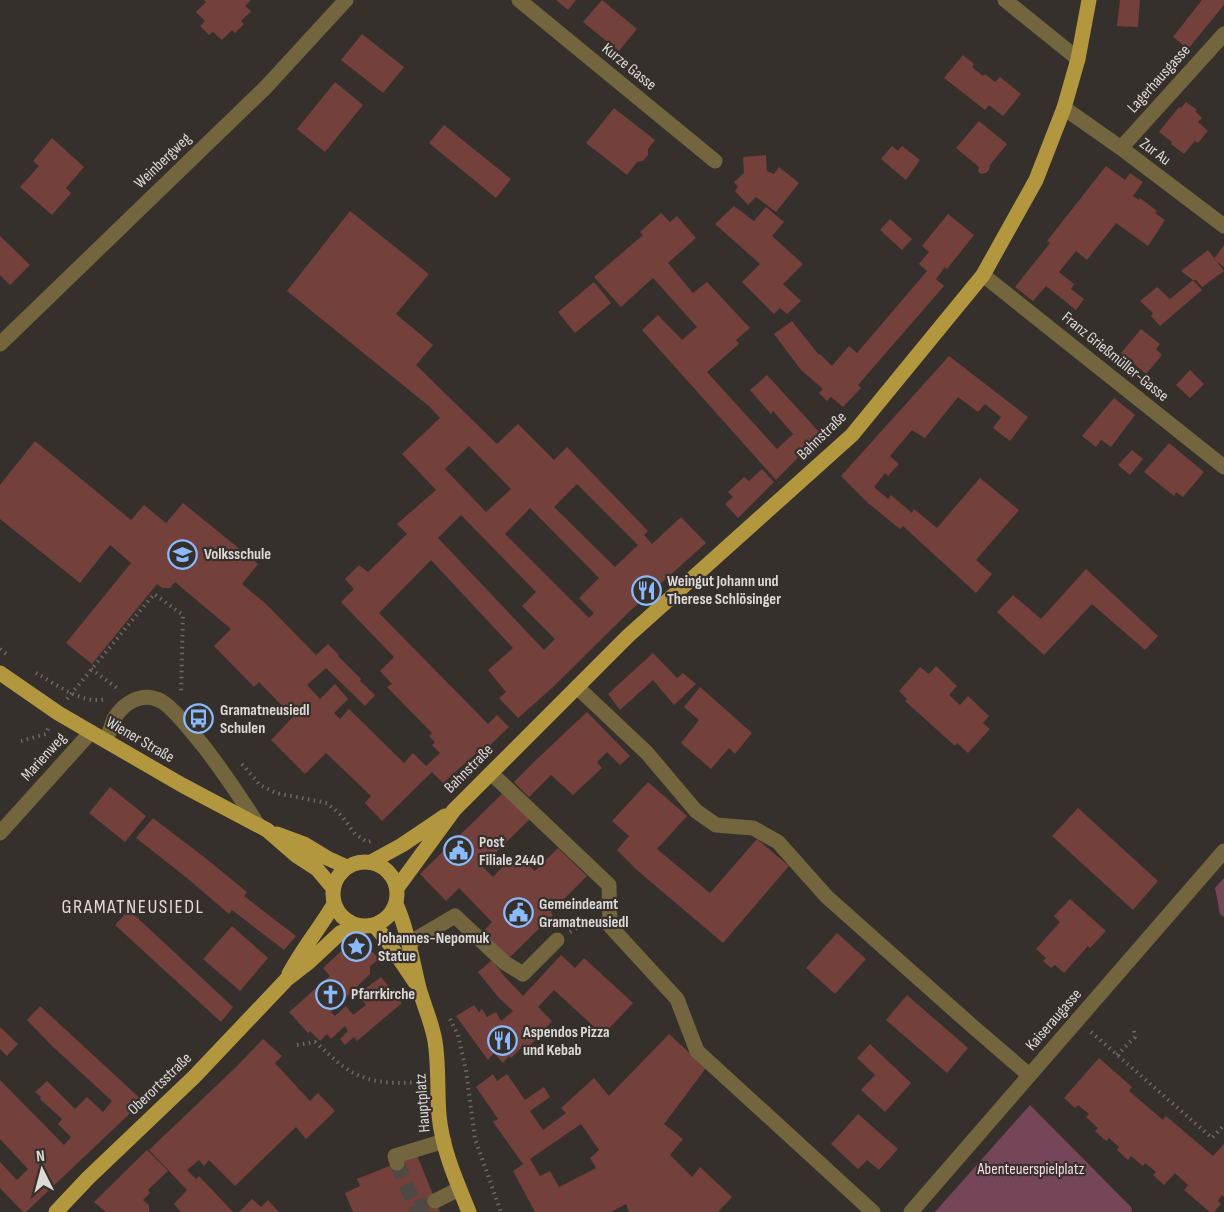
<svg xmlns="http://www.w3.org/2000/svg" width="1224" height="1212" font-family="'Sofia Sans Condensed',sans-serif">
<rect width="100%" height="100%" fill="#36302c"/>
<path fill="#754659" d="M1224,878V917L1220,914L1215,888Z
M1030,1105L1131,1207L1132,1212H935Z"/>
<path fill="#73403b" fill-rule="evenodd" d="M204,0H251L245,6L251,11L241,21L244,24L235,33L232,30L222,40L213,32L209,35L200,26L205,21L196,12L206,2Z
M556,0H576L568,10Z
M602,0L637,29L619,51L583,22Z
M1120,0H1140L1138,27L1117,26Z
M1202,0H1224V5L1188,49L1173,37Z
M362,34L404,67L383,93L341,60Z
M963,55L974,64L972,67L983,76L985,74L995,82L1000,77L1021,94L1003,116L989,105L985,110L944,78Z
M335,82L363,105L325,152L297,129Z
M1186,102L1197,110L1195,111L1202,118L1198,122L1208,131L1198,143L1195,141L1184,154L1171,144L1172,142L1159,132L1179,107L1181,108Z
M614,108L655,140L648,149V155L643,161L637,162L627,175L586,143Z
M979,121L1007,144L990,165L989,170L986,173L981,174L978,171L979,167L956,148Z
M444,125L511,179L496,198L429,143Z
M52,138L84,167L66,188L71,193L52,215L20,187L39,166L33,161Z
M892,146L898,151L902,146L920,160L906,180L881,159Z
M766,155L767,171L774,174L779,167L799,183L776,212L756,197L748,205L735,191L738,187L734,182L744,173L743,157Z
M1106,166L1125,180L1130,173L1143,182L1133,196L1139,200L1140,198L1157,211L1155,213L1165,220L1148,246L1116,223L1087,260L1076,251L1059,272L1074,284L1071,289L1084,299L1076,310L1046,286L1033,301L1015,287L1050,243L1047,241Z
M734,206L754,221L766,207L784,222L772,236L803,264L783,284L801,301L787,314L780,308L774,314L742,282L760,264L715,224Z
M350,211L429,274L396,314L433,345L416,365L497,444L518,424L554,460L567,447L648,531L644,535L652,544L681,517L706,543L631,610L552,688L518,718L499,698L506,692L488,670L513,648L431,560L379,613L488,724L497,715L509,727L484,751L481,749L443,783L432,772L382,821L365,803L371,796L326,753L305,774L271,740L293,717L259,682L254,687L214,646L231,629L175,582L170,588H162L157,584L92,664L66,643L131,563L110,545L80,583L0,519V485L35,441L131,520L144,505L166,523L183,503L258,564L242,584L266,604L316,655L328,644L339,655L338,656L361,679L360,681L375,695L365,706L326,668L307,685L320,699L335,684L348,699L334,713L340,719L349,709L404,763L413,753L426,766L440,753L432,745L435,742L429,736L432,733L387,687L392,684L380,671L394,657L341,602L354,589L345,579L359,565L368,572L407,534L397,524L436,490L402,454L440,418L430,407L287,291ZM469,446L511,489L486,512L445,469ZM577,484L638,545L615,567L554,507ZM530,508L599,578L579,598L594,613L589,618L505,534ZM461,515L536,592L522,606L555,639L544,650L438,538Z
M661,213L670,222L677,216L696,238L668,263L693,293L707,282L750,328L736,340L739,344L707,372L777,449L793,434L773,411L771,414L750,390L767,375L821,434L776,480L642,330L658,315L682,340L697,327L653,278L621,307L594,277L643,235L640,232Z
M948,214L974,235L947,269L945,267L936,279L944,286L858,385L861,388L843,407L831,397L827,401L819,393L823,389L801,370L774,334L792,321L819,355L820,354L832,366L849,346L857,353L927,271L919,264L929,252L922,246Z
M890,219L912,239L902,250L880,230Z
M0,236L30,265L10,285L0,275Z
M1224,245V267L1214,259Z
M1208,250L1224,271L1202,287L1196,280H1193L1202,290L1160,326L1151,316L1153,313L1140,301L1157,287L1170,299L1193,280L1181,271Z
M594,282L611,303L575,333L558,312Z
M1141,329L1160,344L1156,349L1162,355L1146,374L1121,353Z
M949,356L1028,417L1010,441L993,428L1001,417L985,404L978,412L958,397L925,438L912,430L890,456L899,464L888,476L885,473L874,487L888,499L891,495L912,513L914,509L937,528L980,478L1019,510L976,560L992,574L976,593L903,526L900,529L868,503L841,476Z
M1190,370L1204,384L1190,398L1176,385Z
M1114,398L1135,415L1111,447L1101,440L1096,447L1082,436Z
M1169,443L1204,472L1183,497L1176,492L1174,496L1144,472Z
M1132,450L1143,459L1130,475L1118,465Z
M762,469L774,482L738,518L725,504L733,497L728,492L744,477L749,481Z
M1086,569L1158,636L1145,650L1092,604L1044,655L997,612L1013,595L1041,619Z
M653,653L677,678L683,673L696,684L674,705L653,680L620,710L608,694Z
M936,666L957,686L949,695L960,705L968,696L989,716L983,723L990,729L968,753L957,743L955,746L905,701L907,699L899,691L920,667L929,674Z
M700,687L752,733L735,754L729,748L711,769L681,743L699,720L684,707Z
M587,712L630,756L620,765L607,752L597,762L602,768L573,795L551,775L529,797L514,782L536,760Z
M648,782L687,816L657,849L710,893L757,839L789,866L723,943L638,871L617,850L629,836L612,821Z
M110,787L146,816L125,842L89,813Z
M505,791L532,817L482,866L493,877L504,865H528L535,871L558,848L587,876L551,912L553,915L508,959L482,933L492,922L459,888L446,901L420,874Z
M1078,808L1158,881L1133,910L1052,836Z
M153,818L204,857L247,892L244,896L296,936L284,950L232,910L229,914L187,878L136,838Z
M1070,899L1106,931L1090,948L1088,946L1064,973L1055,965L1051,968L1043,961L1046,958L1036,949L1060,922L1054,916Z
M129,910L233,1007L221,1022L115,925Z
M232,926L268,958L240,991L203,959Z
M837,933L866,959L835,994L806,968Z
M350,943L357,951L365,944L379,959L370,966V974L331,1012L335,1016L346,1006L353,1015L366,1005L358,994L381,977L402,1003L357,1041L354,1037L345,1045L340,1039L348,1031L345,1026L331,1039L327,1034L320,1041L310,1031L308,1033L289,1012L330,976L323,968Z
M561,955L575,968L584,958L633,1003L603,1035L554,990L538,1007L552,1021L526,1050L523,1046L511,1058L509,1056L503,1063L494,1053L488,1060L456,1016L474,1005L479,1012L482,1009L487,1017L496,1012L501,1021L513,1011L498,997L478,972L492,960L505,977L523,996Z
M907,995L968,1048L947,1073L886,1020Z
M40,1006L143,1101L26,1212H23L0,1188V1162L17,1180L28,1169L0,1139V1080L64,1145L71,1137L58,1124L62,1119L40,1099L41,1097L35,1092L47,1081L75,1109L87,1097L103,1112L112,1101L51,1045L27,1020Z
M0,1027L18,1044L7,1056L0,1049Z
M669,1034L706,1068L664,1124L683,1139L670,1155L692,1177L700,1167L732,1197L718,1212H629L626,1204L611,1212H535L513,1171L523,1164L493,1122L498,1119L476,1087L493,1074L497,1081L507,1074L525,1100L544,1087L550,1097L530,1111L543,1130L566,1113L561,1108L594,1078L609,1096ZM581,1124L599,1150L590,1158L596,1168L559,1187L550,1171L540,1176L530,1159Z
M263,1039L282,1056L275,1063L310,1101L318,1093L335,1111L306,1139L296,1127L235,1186L209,1160L204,1166L199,1160L187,1170L196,1179L199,1176L233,1212H181L174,1204L187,1190L149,1150L237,1066Z
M870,1044L911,1083L885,1112L861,1090L875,1075L857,1058Z
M1099,1058L1132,1087L1129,1091L1163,1120L1166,1116L1213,1156L1224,1144V1197L1222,1195L1218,1201L1221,1204L1214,1212H1210L1184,1190L1188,1185L1175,1173L1164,1185L1153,1175L1156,1172L1145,1163L1143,1166L1131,1156L1128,1160L1117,1150L1119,1147L1109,1138L1106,1141L1095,1131L1098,1128L1086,1117L1089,1114L1078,1105L1075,1108L1064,1098Z
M858,1114L898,1149L879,1170L867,1160L858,1169L831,1144Z
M147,1150L168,1171L148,1190L150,1193L143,1200L149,1205V1212H106L94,1202Z
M417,1155L440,1212H353L345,1193L360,1186L357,1179Z
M252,1199L261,1207L268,1200L279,1212H239Z"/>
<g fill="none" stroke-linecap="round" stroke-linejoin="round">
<path stroke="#4f4946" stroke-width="15" stroke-dasharray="15 8" stroke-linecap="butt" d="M397,1163L416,1208L435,1201"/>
<path stroke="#6e6966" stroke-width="4" stroke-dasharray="1.5 4.5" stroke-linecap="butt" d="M0,649L9,656
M91,669L117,688
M36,673C56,684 82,705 105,699
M67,699L154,594L183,615L181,693
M21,741L46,734L49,727
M242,764L260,785L276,793L327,803L342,816L355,834L367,842L371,841
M570,932L591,919H592
M450,1019L458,1035L466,1070L475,1139L501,1212
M1091,1032L1212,1138L1224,1125
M297,1045L315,1042C325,1050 334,1060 344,1067C367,1084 393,1084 421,1082
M1117,1055L1135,1037L1134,1031"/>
<path stroke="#73663e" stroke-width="15" d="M519,0L715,161
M1005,0L1078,59
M1064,108L1121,148L1224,226
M1121,148L1224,34
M983,275L1224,467
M0,344L266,87L346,0
M577,687L647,753L696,811L716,825L753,828L778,842L827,897L971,1025L1029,1075
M106,741C109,734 111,726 114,719C123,703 142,691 161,701C175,709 194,735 205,748C224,773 241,798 258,825
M491,773L609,885L610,926L677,999L697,1051L873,1212
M0,833L91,732
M409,943L455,916L505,963L523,974L557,940
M397,1163L395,1156L444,1141
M435,1201L459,1189
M911,1212L1224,851"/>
<path stroke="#b3973f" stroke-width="15" d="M0,673L58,713L106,741L182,785L267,830L297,856L317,869L333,888
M277,834L304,844L327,858L347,867
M333 894a32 32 0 1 1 64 0a32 32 0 1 1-64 0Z
M371,862L402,845L445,816
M397,888L454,810L628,636L852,435L983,275L1036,180L1064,108L1078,59L1089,0
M396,904C408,931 412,960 419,988C424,1006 432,1023 435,1041C439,1066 437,1091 439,1115C442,1149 456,1180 469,1212
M374,925L386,939L415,982
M289,974C302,949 320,928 334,904
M56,1212L88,1178L194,1077L287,979L309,962L340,933L357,926"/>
</g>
<defs>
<symbol id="school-ring" viewBox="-11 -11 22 22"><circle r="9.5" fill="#36302c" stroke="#8abafc" stroke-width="1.5"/><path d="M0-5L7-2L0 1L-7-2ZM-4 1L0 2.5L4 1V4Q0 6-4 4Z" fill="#8abafc"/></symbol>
<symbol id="restaurant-ring" viewBox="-11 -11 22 22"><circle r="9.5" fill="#36302c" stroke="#8abafc" stroke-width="1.5"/><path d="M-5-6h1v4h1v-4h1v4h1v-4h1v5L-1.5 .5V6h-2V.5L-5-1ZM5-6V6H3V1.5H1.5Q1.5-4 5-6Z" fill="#8abafc"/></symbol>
<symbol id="bus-ring" viewBox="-11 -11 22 22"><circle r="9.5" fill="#36302c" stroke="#8abafc" stroke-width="1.5"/><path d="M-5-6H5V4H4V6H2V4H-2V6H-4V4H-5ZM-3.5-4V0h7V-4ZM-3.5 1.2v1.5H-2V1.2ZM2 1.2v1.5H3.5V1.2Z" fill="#8abafc"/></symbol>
<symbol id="civic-ring" viewBox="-11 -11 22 22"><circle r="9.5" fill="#36302c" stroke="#8abafc" stroke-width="1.5"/><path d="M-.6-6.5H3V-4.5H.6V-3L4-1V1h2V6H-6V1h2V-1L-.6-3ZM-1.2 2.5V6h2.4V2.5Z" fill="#8abafc"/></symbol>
<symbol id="sight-ring" viewBox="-11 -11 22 22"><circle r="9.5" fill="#36302c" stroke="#8abafc" stroke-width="1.5"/><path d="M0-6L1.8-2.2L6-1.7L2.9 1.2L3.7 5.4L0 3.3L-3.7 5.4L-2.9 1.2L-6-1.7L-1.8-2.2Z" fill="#8abafc"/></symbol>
<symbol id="church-ring" viewBox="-11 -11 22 22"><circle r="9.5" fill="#36302c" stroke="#8abafc" stroke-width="1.5"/><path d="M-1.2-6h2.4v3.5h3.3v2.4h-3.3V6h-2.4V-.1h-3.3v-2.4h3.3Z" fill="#8abafc"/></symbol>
</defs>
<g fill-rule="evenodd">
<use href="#school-ring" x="166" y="538" width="33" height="33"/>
<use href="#restaurant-ring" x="630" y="574" width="33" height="33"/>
<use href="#bus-ring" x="182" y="702" width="33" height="33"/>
<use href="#civic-ring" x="442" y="834" width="33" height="33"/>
<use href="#civic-ring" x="502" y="896" width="33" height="33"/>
<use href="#sight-ring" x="340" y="930" width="33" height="33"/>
<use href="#church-ring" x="314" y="978" width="33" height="33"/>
<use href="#restaurant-ring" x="486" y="1024" width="33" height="33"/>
</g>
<g text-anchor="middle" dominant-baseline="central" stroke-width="4.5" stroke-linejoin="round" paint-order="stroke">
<g font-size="16" fill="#ddd9d7" stroke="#36302c">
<text transform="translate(629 67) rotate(39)">Kurze Gasse</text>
<text transform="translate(1159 79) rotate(-48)">Lagerhausgasse</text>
<text transform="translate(1155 152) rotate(37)">Zur Au</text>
<text transform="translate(163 161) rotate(-44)">Weinbergweg</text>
<text transform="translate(1115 357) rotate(39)">Franz Grießmüller-Gasse</text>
<text transform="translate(822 436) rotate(-44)">Bahnstraße</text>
<text transform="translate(140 740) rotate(30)">Wiener Straße</text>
<text transform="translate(44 757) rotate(-48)">Marienweg</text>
<text transform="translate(469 769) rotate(-45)">Bahnstraße</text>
<text transform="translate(1054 1020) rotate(-49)">Kaiseraugasse</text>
<text transform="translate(160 1084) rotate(-44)">Oberortsstraße</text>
<text transform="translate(423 1103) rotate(-94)">Hauptplatz</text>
</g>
<g font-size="16" font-weight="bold" fill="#ddd9d7" stroke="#36302c" text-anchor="start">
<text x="204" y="554">Volksschule</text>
<text x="667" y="581">Weingut Johann und<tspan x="667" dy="18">Therese Schlösinger</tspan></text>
<text x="220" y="710">Gramatneusiedl<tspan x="220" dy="18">Schulen</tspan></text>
<text x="479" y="842">Post<tspan x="479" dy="18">Filiale 2440</tspan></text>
<text x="539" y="904">Gemeindeamt<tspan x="539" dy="18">Gramatneusiedl</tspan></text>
<text x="378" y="938">Johannes-Nepomuk<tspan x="378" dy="18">Statue</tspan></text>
<text x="351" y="994">Pfarrkirche</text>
<text x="523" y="1032">Aspendos Pizza<tspan x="523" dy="18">und Kebab</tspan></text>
</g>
<g font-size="16" fill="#fbd9e5" stroke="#36302c">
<text x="1031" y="1169">Abenteuerspielplatz</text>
</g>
<g font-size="20" letter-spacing="1.5" fill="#e1d9d3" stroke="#36302c">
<text x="133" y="907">GRAMATNEUSIEDL</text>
</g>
</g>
<g transform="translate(42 1170) rotate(354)" stroke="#36302c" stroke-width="4.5" paint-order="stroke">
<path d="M0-4.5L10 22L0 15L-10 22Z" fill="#ddd9d7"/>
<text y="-9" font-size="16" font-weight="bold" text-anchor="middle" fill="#ddd9d7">N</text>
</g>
</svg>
